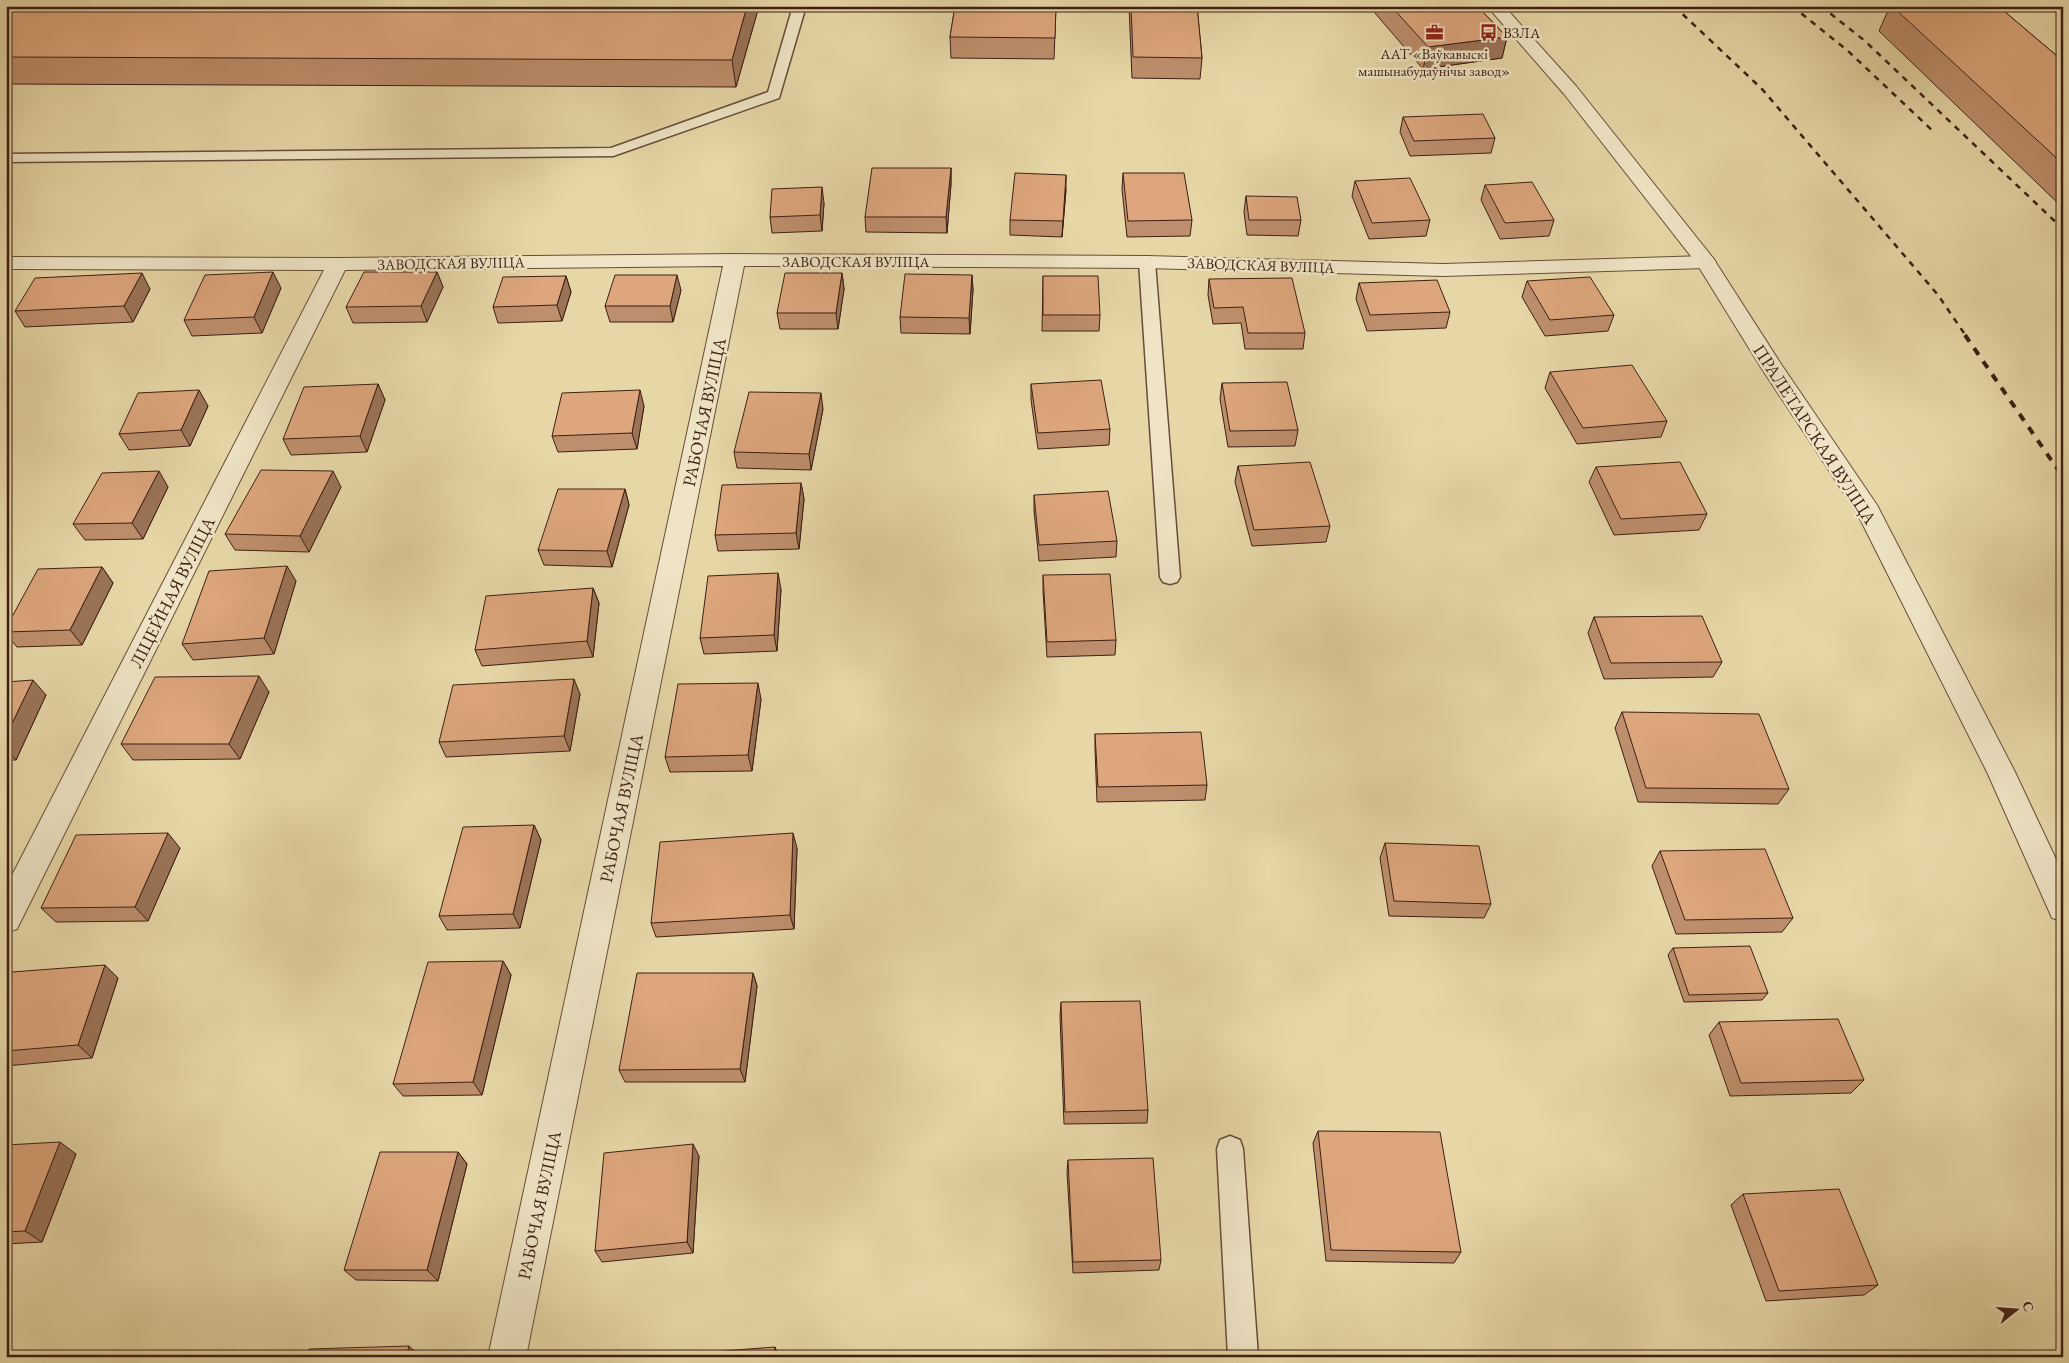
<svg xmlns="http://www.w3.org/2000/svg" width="2069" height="1363" font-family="'EB Garamond',serif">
<rect width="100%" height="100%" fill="#e7d7a7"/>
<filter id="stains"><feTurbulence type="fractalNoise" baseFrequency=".004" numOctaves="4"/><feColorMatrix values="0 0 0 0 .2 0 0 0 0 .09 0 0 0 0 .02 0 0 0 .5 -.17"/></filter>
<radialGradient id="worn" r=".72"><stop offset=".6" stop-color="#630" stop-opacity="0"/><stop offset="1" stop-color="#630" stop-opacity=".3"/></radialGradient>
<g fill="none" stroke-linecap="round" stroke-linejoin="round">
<defs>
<path id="service" d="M793,6H806L779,98L613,156L6,162V154L611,148L768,92Z
M1147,257L1153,259L1155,262L1180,577L1177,582L1170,584L1163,582L1160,577L1139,262L1141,259Z
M1230,1136L1240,1140L1243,1149L1258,1357H1228L1217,1149L1220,1140Z"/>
<path id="minor" d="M735,254L1147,256L1443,264L1706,256L1713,258L1716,262L1713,266L1706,268L1443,276L1147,268L744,266L526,1357H488L723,266L345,270L17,929L6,933V887L324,270L6,269V257L338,258Z"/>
<path id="tertiary" d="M1487,6H1504L1576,86L1713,258L1781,364L1877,505L2015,772L2063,874V921L2052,918L1987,772L1857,513L1760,366L1697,264L1564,94Z"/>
</defs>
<use href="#service" stroke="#684d39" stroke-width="3"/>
<use href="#minor" stroke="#684d39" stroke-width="2"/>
<use href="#tertiary" stroke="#684d39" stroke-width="2"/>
<use href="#service" fill="#efe5c6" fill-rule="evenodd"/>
<use href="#minor" fill="#efe5c6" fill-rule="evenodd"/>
<use href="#tertiary" fill="#efe5c6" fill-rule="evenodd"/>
<path stroke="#3d1f14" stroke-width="2.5" stroke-dasharray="6 6" stroke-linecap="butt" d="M1674,6L1762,89L1938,295L1966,336
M1792,6L1848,51L1935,133
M1821,6L1865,41L2063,229"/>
<path stroke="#3d1f14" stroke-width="4" stroke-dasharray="8 8" stroke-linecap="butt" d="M1965,335L2063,477"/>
</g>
<path fill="#be8f6c" stroke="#3d1f14" d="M6,6H759L736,87L6,84Z
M955,6H1056L1054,59L951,58L950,37Z
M1129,6H1197L1202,58L1200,79L1132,78Z
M1369,6H1477L1507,37L1502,58L1423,69Z
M1890,6H1998L2063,61V208L1879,31Z
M1403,117L1495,138L1491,153L1410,156L1400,132Z
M951,168V184L947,233L866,232L865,217Z
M1123,173L1192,220L1190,236L1127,237L1122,189Z
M1355,181L1430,220L1426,236L1369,239L1352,196Z
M1485,185L1554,220L1549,236L1500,239L1481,200Z
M1066,190L1062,237L1010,235V220Z
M1246,196L1301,220L1298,236L1247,235L1244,212Z
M824,203L822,231L772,233L770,217Z
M437,272L443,287L427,322L353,323L346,307Z
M842,273L844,289L838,329H780L777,313Z
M972,275L973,290L970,334L901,333L900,317Z
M566,276L571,292L562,321L498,323L493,307Z
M1043,276L1100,315L1099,331H1042Z
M1209,279L1305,333L1303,349H1245L1241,323L1213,324L1208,295Z
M1527,281L1614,315L1608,331L1545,336L1522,297Z
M1359,283L1450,312L1446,328L1367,331L1356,299Z
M281,288L262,333L192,336L184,320Z
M150,289L133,322L25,327L15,311Z
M681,290L673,322H610L605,306Z
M1550,372L1667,421L1661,437L1577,444L1545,388Z
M1222,383L1298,430L1295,446L1228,447L1220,399Z
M378,384L385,400L367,452L291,455L283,439Z
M1031,384L1110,429L1109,445L1038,449L1031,400Z
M208,406L190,446L129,450L119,434Z
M644,406L637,449L558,452L552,436Z
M823,409L811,470L737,468L734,452Z
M1238,466L1330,526L1326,542L1252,546L1235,482Z
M1596,467L1707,514L1699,530L1614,535L1589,482Z
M801,483L804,499L799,549L718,551L715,535Z
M168,487L143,539L85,540L73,524Z
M341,487L309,552L235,550L225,534Z
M625,489L629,505L612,567L544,565L538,550Z
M1034,495L1117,541L1116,557L1039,561L1034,511Z
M102,567L113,583L82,645L17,647L6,634V628Z
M1043,575L1116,640L1115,655L1047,657L1043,591Z
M296,581L274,654L193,660L182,644Z
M593,588L599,603L593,657L482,666L475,650Z
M781,589L777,651L704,654L700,638Z
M1594,617L1722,662L1713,677L1604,679L1588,633Z
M6,682L46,695L16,760H6Z
M269,692L240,759L133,760L121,744Z
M580,694L570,751L446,757L439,742Z
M761,699L752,771L670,772L665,757Z
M1622,712L1789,789L1778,804L1638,802L1615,728Z
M1095,734L1207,785L1205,800L1097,802L1095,749Z
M534,825L541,840L520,928L447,930L439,916Z
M1385,843L1491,904L1484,918L1389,916L1380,858Z
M180,848L148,921L56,922L41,908Z
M797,848L794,929L656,937L651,923Z
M1660,851L1793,918L1782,932L1676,934L1652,866Z
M1673,948L1768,993L1762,1000L1684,1002L1668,955Z
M503,961L511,975L482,1095L403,1096L393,1084Z
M753,973L757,986L745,1082H625L619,1070Z
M118,978L92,1058L6,1066V987Z
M1061,1002L1148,1110L1147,1123L1064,1124L1060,1016Z
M1719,1022L1864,1080L1851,1093L1730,1096L1709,1035Z
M1318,1131L1461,1252L1454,1263L1326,1261L1313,1143Z
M6,1145L76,1154L42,1242L6,1244Z
M458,1152L467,1164L438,1281L356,1280L344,1270Z
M699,1156L693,1253L602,1262L595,1251Z
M1068,1160L1161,1260L1159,1270L1073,1273L1067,1172Z
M1743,1194L1878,1285L1864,1295L1766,1301L1731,1205Z"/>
<path fill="#9b7458" stroke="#3d1f14" d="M747,6H759L736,87L732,60Z
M1507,37L1502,58L1423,69L1428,47Z
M951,168V184L947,233L946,217Z
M1066,175V190L1062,237L1063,221Z
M822,187L824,203L822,231L820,215Z
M273,272L281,288L262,333L254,317Z
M437,272L443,287L427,322L421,306Z
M142,273L150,289L133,322L124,306Z
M842,273L844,289L838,329L836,313Z
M677,275L681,290L673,322L670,306Z
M972,275L973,290L970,334L969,318Z
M566,276L571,292L562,321L557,305Z
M378,384L385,400L367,452L360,436Z
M199,390L208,406L190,446L181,430Z
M640,390L644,406L637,449L632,433Z
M821,393L823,409L811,470L809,454Z
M159,471L168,487L143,539L132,523Z
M333,471L341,487L309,552L300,536Z
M801,483L804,499L799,549L796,533Z
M625,489L629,505L612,567L607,551Z
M287,566L296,581L274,654L264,638Z
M102,567L113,583L82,645L70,630Z
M778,573L781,589L777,651L774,635Z
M593,588L599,603L593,657L587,641Z
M259,676L269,692L240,759L229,744Z
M574,679L580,694L570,751L564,736Z
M33,680L46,695L16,760L6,749V736Z
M758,683L761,699L752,771L748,755Z
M534,825L541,840L520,928L513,914Z
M168,833L180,848L148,921L135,907Z
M793,833L797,848L794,929L790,915Z
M503,961L511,975L482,1095L473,1082Z
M105,965L118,978L92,1058L78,1045Z
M753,973L757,986L745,1082L740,1069Z
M60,1142L76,1154L42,1242L25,1231Z
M693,1144L699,1156L693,1253L687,1242Z
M458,1152L467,1164L438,1281L427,1270Z
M409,1346L420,1356L419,1357H406Z
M775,1347L779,1357H774Z"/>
<path fill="#dda67d" stroke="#3d1f14" d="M6,6H747L732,60L6,57Z
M955,6H1056L1055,38L950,37Z
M1131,6H1197L1202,58L1133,57Z
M1391,6H1477L1507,37L1428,47Z
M1892,6H1998L2063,61V164Z
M1483,114L1495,138L1414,141L1403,117Z
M872,168H951L946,217H865Z
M1015,173L1066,175L1063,221L1010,220Z
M1123,173H1184L1192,220L1128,221Z
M1410,178L1430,220L1372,223L1355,181Z
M1532,182L1554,220L1505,223L1485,185Z
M822,187L820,215L770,217L772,189Z
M1246,196L1297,197L1301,220H1249Z
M273,272L254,317L184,320L205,275Z
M364,272H437L421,306L346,307Z
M142,273L124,306L15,311L35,278Z
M785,273H842L836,313H777Z
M905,274L972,275L969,318L900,317Z
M615,275H677L670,306H605Z
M566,276L557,305L493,307L503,277Z
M1043,276H1098L1100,315H1043Z
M1590,277L1614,315L1550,320L1527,281Z
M1292,278L1305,333H1248L1243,307L1214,308L1209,279Z
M1437,280L1450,312L1370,315L1359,283Z
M1632,365L1667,421L1583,428L1550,372Z
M1101,380L1110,429L1038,433L1031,384Z
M1287,382L1298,430L1230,431L1222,383Z
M378,384L360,436L283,439L304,387Z
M199,390L181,430L119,434L138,393Z
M640,390L632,433L552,436L562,393Z
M749,392L821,393L809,454L734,452Z
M1310,462L1330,526L1254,530L1238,466Z
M1680,462L1707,514L1621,519L1596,467Z
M261,470L333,471L300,536L225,534Z
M159,471L132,523L73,524L102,473Z
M801,483L796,533L715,535L722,485Z
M558,489H625L607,551L538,550Z
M1108,491L1117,541L1039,545L1034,495Z
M287,566L264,638L182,644L209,571Z
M102,567L70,630L6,632V628L38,569Z
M778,573L774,635L700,638L708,576Z
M1110,574L1116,640L1047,642L1043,575Z
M593,588L587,641L475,650L486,596Z
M1702,616L1722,662L1611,663L1594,617Z
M259,676L229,744H121L155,677Z
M574,679L564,736L439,742L453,685Z
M33,680L6,736V682Z
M758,683L748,755L665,757L678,684Z
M1622,712L1759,714L1789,789L1646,788Z
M1201,732L1207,785L1098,787L1095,734Z
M534,825L513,914L439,916L463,827Z
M168,833L135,907L41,908L76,835Z
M793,833L790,915L651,923L660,842Z
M1385,843L1479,846L1491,904L1394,901Z
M1765,849L1793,918L1685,920L1660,851Z
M1750,946L1768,993L1689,995L1673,948Z
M503,961L473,1082L393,1084L428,962Z
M105,965L78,1045L6,1051V987L12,972Z
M637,973H753L740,1069L619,1070Z
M1140,1001L1148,1110L1065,1112L1061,1002Z
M1838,1019L1864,1080L1741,1083L1719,1022Z
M1318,1131L1440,1132L1461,1252L1331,1250Z
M60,1142L25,1231L6,1232V1145Z
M693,1144L687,1242L595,1251L604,1153Z
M380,1152H458L427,1270H344Z
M1153,1158L1161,1260L1073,1262L1068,1160Z
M1839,1189L1878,1285L1779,1291L1743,1194Z
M409,1346L406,1357H307L309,1349Z
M775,1347L774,1357H646Z"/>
<defs>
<symbol id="office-bare" viewBox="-9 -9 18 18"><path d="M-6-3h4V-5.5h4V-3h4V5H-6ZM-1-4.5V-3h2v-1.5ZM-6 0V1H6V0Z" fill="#8f2418" stroke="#efe5c6" stroke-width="2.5" paint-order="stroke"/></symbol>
<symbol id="bus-bare" viewBox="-9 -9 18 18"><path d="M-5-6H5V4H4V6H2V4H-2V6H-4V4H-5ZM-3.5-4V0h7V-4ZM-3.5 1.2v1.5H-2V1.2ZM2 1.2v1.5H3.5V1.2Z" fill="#8f2418" stroke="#efe5c6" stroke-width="2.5" paint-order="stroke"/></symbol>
</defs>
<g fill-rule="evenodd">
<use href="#office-bare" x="1422" y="20" width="25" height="25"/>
<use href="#bus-bare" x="1476" y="20" width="25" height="25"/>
</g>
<g text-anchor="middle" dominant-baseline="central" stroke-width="5" stroke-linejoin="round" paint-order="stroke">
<g font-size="15" fill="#3d1f14" stroke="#efe5c6" text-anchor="start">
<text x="1503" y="32">ВЗЛА</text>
<text x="1434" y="53" text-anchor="middle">ААТ «Ваўкавыскі<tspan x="1434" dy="17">машынабудаўнічы завод»</tspan></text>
</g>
<g font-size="15" fill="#3d1f14" stroke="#efe5c6">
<text x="856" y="261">ЗАВОДСКАЯ ВУЛІЦА</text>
<text transform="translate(451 263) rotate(-1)">ЗАВОДСКАЯ ВУЛІЦА</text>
<text transform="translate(1261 265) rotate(2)">ЗАВОДСКАЯ ВУЛІЦА</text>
</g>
<g font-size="18" fill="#3d1f14" stroke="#efe5c6">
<text transform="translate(704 412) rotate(-78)">РАБОЧАЯ ВУЛІЦА</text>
<text transform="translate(1815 434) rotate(57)">ПРАЛЕТАРСКАЯ ВУЛІЦА</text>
<text transform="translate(172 592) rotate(-63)">ЛІЦЕЙНАЯ ВУЛІЦА</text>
<text transform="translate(621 808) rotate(-78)">РАБОЧАЯ ВУЛІЦА</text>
<text transform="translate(539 1205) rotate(-78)">РАБОЧАЯ ВУЛІЦА</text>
</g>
</g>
<rect width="2069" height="1363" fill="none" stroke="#e7d7a7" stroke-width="25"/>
<rect x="8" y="8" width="2054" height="1348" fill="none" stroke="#3d1f14" stroke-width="2.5"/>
<rect x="12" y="12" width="2044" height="1338" fill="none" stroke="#3d1f14"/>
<g transform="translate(2016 1310) rotate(73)" stroke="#efe5c6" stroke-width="4" paint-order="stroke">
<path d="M0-4L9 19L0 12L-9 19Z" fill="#3d1f14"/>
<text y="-8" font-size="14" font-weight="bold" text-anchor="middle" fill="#3d1f14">С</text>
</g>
<rect width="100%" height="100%" filter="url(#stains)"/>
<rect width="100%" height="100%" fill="url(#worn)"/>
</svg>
